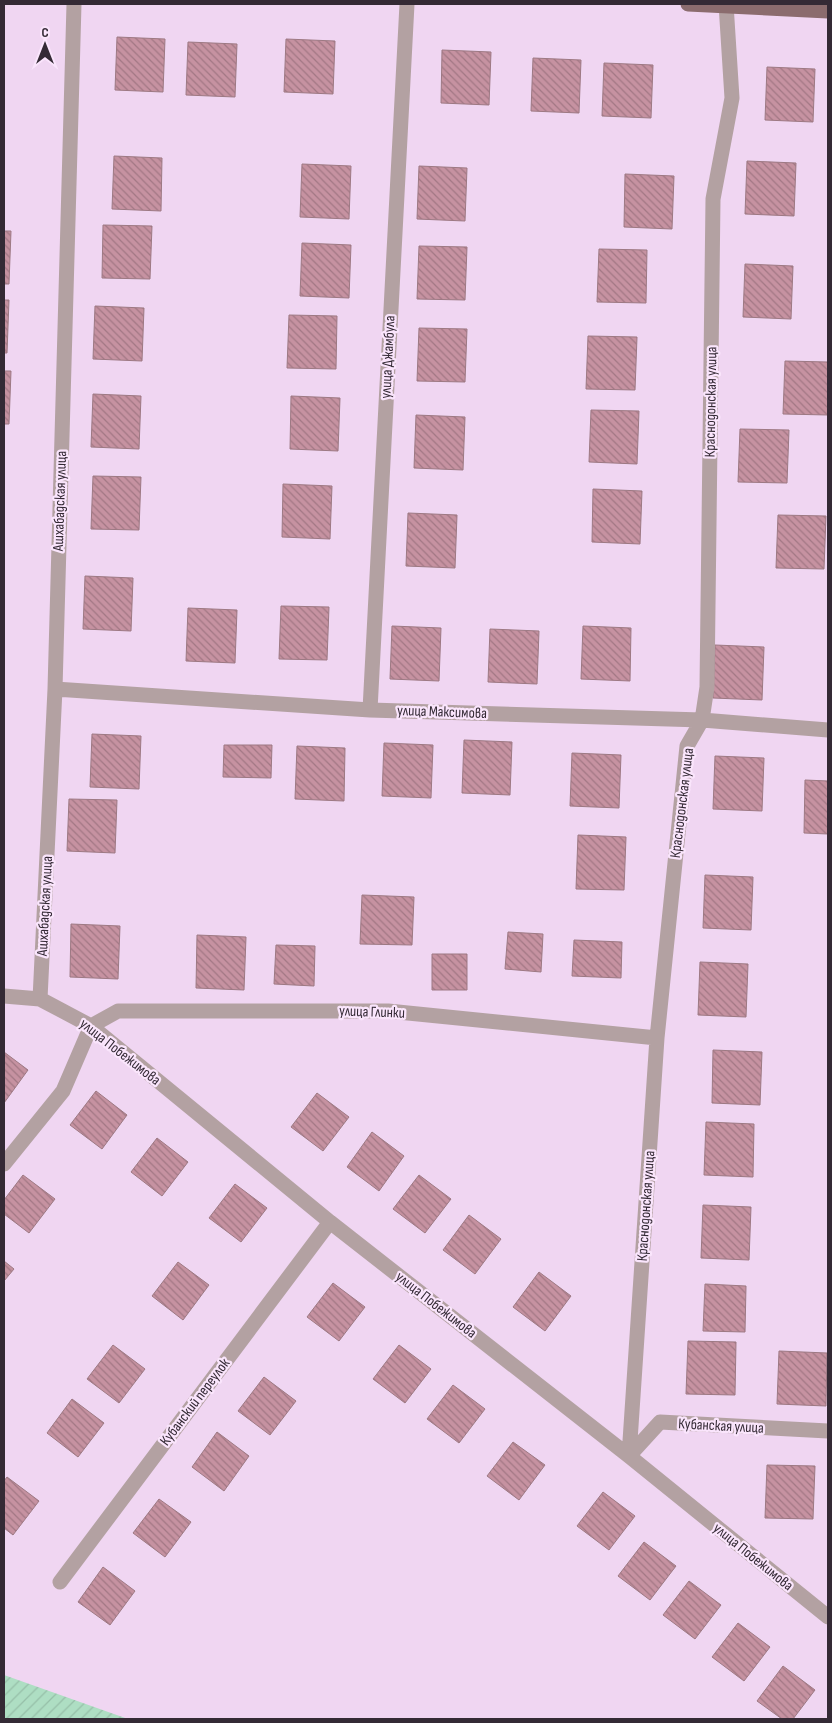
<svg xmlns="http://www.w3.org/2000/svg" width="832" height="1723" font-family="'Sofia Sans Condensed',sans-serif">
<defs>
<pattern id="garden-furrows" width="10" height="10" patternUnits="userSpaceOnUse" patternTransform="scale(1.25)"><rect width="10" height="10" fill="#aedec3"/><path d="M-1 1l2-2M0 10L10 0M9 11l2-2" fill="none" stroke="#96bfa8"/></pattern>
<pattern id="building-back-hatch" width="6" height="6" patternUnits="userSpaceOnUse" patternTransform="scale(1.25)"><rect width="6" height="6" fill="#c692a1"/><path d="M-1 5l2 2M0 0l6 6M5-1l2 2" fill="none" stroke="#a27784"/></pattern>
</defs>
<rect width="100%" height="100%" fill="#f0d6f2"/>
<path fill="url(#garden-furrows)" d="M4,1675L128,1719H4Z"/>
<path fill="url(#building-back-hatch)" stroke="#9d7983" d="M117,37L165,39L163,92L115,90Z
M286,39L335,41L333,94L284,92Z
M188,42L237,44L235,97L186,95Z
M442,50L491,52L489,105L441,103Z
M533,58L581,60L579,113L531,111Z
M604,63L653,65L651,118L602,116Z
M767,67L815,69L813,122L765,120Z
M114,156L162,158L161,211L112,209Z
M747,161L796,163L794,216L745,214Z
M302,164L351,166L349,219L300,217Z
M419,166L467,168L465,221L417,219Z
M625,174L674,176L672,229L624,227Z
M103,225L152,226L150,279L102,278Z
M4,231H11L9,284H4Z
M302,243L351,245L349,298L300,296Z
M419,246L467,247L465,300L417,299Z
M599,249L647,250L646,303L597,302Z
M745,264L793,266L791,319L743,317Z
M4,300H9L7,353H4Z
M95,306L144,308L142,361L93,359Z
M289,315L337,316L336,369L287,368Z
M419,328L467,329L465,382L417,381Z
M588,336L637,337L635,390L586,389Z
M785,361L828,362V415L783,414Z
M4,371H11L9,424H4Z
M93,394L141,396L139,449L91,447Z
M291,396L340,398L338,451L290,449Z
M591,410L639,411L637,464L589,462Z
M416,415L465,417L463,470L414,468Z
M740,429L789,430L787,483L738,482Z
M93,476L141,477L139,530L91,529Z
M283,484L332,486L330,539L282,537Z
M593,489L642,491L640,544L592,542Z
M408,513L457,515L455,568L406,566Z
M778,515L826,516L824,569L776,568Z
M85,576L133,578L131,631L83,629Z
M281,606L329,607L327,660L279,659Z
M188,608L237,610L235,663L186,661Z
M392,626L441,628L439,681L390,679Z
M583,626L631,628L630,681L581,679Z
M490,629L539,631L537,684L488,682Z
M715,645L764,647L762,700L713,698Z
M92,734L141,736L139,789L90,787Z
M464,740L512,742L510,795L462,793Z
M384,743L433,745L431,798L382,796Z
M224,745H272L271,778L223,777Z
M297,746L345,748L344,801L295,799Z
M572,753L621,755L619,808L570,806Z
M715,756L764,758L762,811L713,809Z
M805,780L828,781V834L804,833Z
M69,799L117,800L115,853L67,851Z
M578,835L626,837L624,890L576,889Z
M705,875L753,877L751,930L703,928Z
M362,895L414,897L412,945L360,944Z
M71,924L120,926L118,979L70,977Z
M508,932L543,934L541,972L505,969Z
M197,935L246,937L244,990L196,988Z
M574,940L622,942L621,978L572,976Z
M276,945L315,946L314,986L274,984Z
M432,954H467V990H432Z
M700,962L748,964L746,1017L698,1015Z
M713,1050L762,1052L760,1105L712,1103Z
M4,1052L28,1070L4,1103Z
M96,1091L127,1115L102,1149L70,1125Z
M317,1093L349,1117L323,1151L291,1127Z
M706,1122L754,1124L753,1177L704,1175Z
M372,1132L404,1156L379,1191L347,1167Z
M157,1138L188,1162L162,1196L131,1172Z
M23,1175L55,1199L29,1233L4,1214V1200Z
M419,1175L451,1199L425,1233L393,1209Z
M235,1184L267,1208L241,1242L209,1218Z
M703,1205L751,1207L749,1260L701,1258Z
M469,1215L501,1239L475,1274L443,1250Z
M4,1261L14,1269L4,1281Z
M178,1262L209,1285L183,1320L152,1296Z
M539,1272L571,1296L545,1331L513,1307Z
M333,1283L365,1307L339,1341L307,1317Z
M705,1284L746,1286L745,1332L703,1331Z
M688,1341L736,1342L735,1395L686,1394Z
M113,1345L145,1369L119,1403L87,1379Z
M399,1345L431,1369L405,1403L373,1379Z
M779,1351L827,1353L826,1406L777,1404Z
M264,1377L296,1401L270,1435L238,1411Z
M453,1385L485,1409L459,1443L427,1419Z
M72,1399L104,1423L78,1457L47,1433Z
M217,1432L249,1456L224,1491L192,1467Z
M513,1442L545,1465L519,1500L487,1476Z
M767,1465L815,1466L813,1519L765,1518Z
M7,1477L39,1501L13,1535L4,1528V1481Z
M603,1492L635,1516L609,1550L577,1526Z
M159,1499L191,1522L165,1557L133,1533Z
M644,1542L676,1566L650,1600L618,1576Z
M103,1567L135,1591L110,1625L78,1602Z
M689,1581L721,1605L695,1639L663,1615Z
M738,1623L770,1647L744,1681L712,1657Z
M783,1666L815,1690L793,1719H782L757,1701Z"/>
<g fill="none" stroke-linecap="round" stroke-linejoin="round">
<path stroke="#b3a1a2" stroke-width="15" d="M55,689L370,710L702,720L828,730
M370,710L407,4
M4,996L40,999L91,1026L330,1222L629,1456L828,1617
M40,999L55,689L74,4
M4,1164L63,1091L91,1026L118,1011H388L657,1038
M629,1456L657,1038L687,746L702,720L707,687L713,199L732,98L726,4
M629,1456L660,1422L828,1431
M60,1582L330,1222"/>
<path stroke="#8b6c6e" stroke-width="15" d="M688,4L828,11"/>
</g>
<g text-anchor="middle" dominant-baseline="central" stroke-width="4.5" stroke-linejoin="round" paint-order="stroke">
<g font-size="15" fill="#342a35" stroke="#fae5fc">
<text transform="translate(388 357) rotate(-87)">улица Джамбула</text>
<text transform="translate(711 402) rotate(-89)">Краснодонская улица</text>
<text transform="translate(60 501) rotate(-88)">Ашхабадская улица</text>
<text transform="translate(442 712) rotate(2)">улица Максимова</text>
<text transform="translate(682 803) rotate(-83)">Краснодонская улица</text>
<text transform="translate(45 906) rotate(-87)">Ашхабадская улица</text>
<text transform="translate(372 1012) rotate(2)">улица Глинки</text>
<text transform="translate(120 1052) rotate(38)">улица Побежимова</text>
<text transform="translate(646 1206) rotate(-86)">Краснодонская улица</text>
<text transform="translate(436 1305) rotate(38)">улица Побежимова</text>
<text transform="translate(195 1402) rotate(-53)">Кубанский переулок</text>
<text transform="translate(721 1426) rotate(3)">Кубанская улица</text>
<text transform="translate(753 1557) rotate(39)">улица Побежимова</text>
</g>
</g>
<rect width="832" height="1723" fill="none" stroke="#342a35" stroke-width="10"/>
<g transform="translate(45 45)" stroke="#fae5fc" stroke-width="4" paint-order="stroke">
<path d="M0-4L9 19L0 12L-9 19Z" fill="#342a35"/>
<text y="-8" font-size="14" font-weight="bold" text-anchor="middle" fill="#342a35">С</text>
</g>
</svg>
